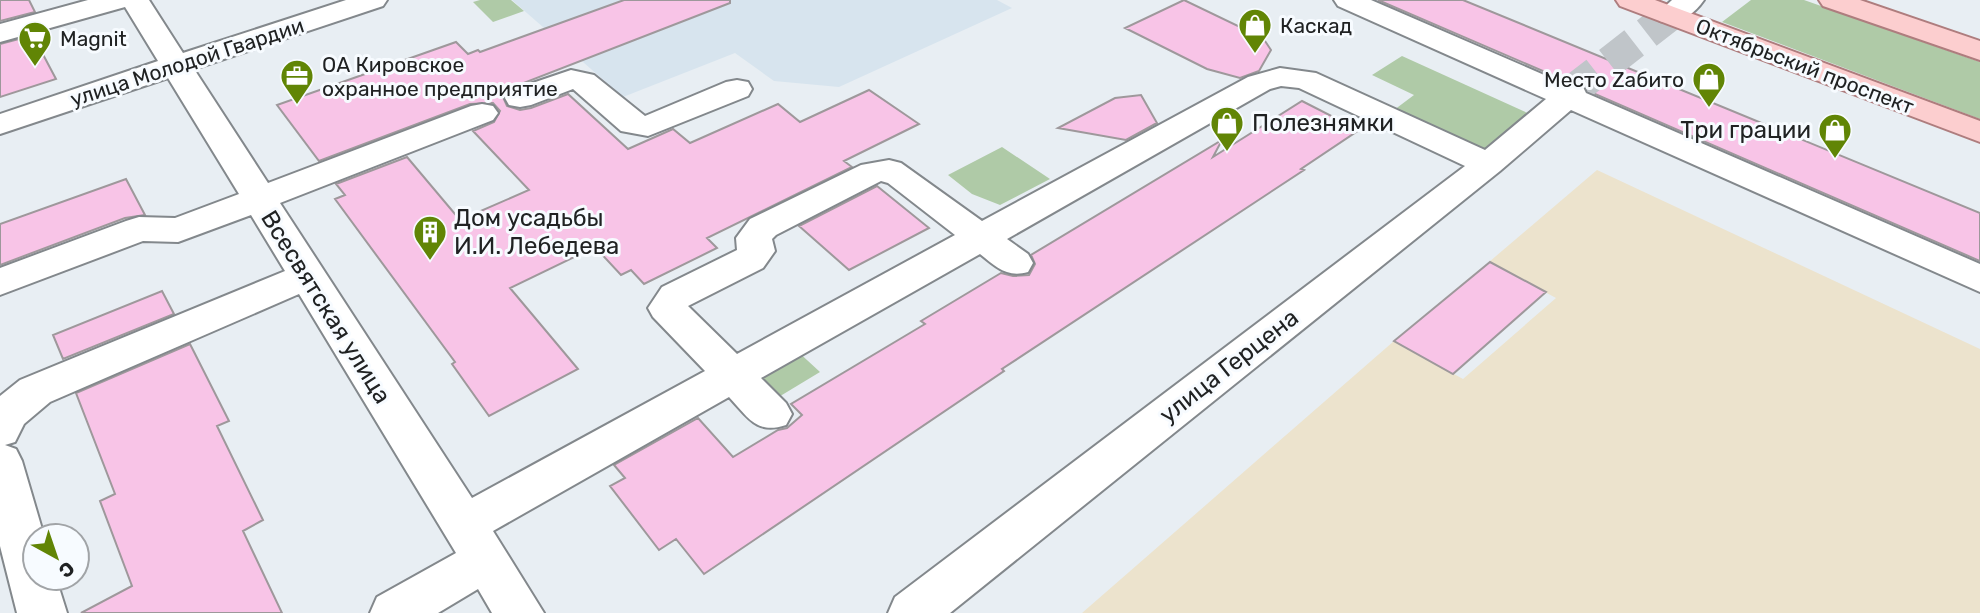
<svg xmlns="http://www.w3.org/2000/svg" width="1980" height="613" font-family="Rubik,sans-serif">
<rect width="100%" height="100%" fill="#e8eef3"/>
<path fill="#d7e4ee" d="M512,0H997L1012,8L839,87L774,81L735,53L623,97Z"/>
<path fill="#ece3cd" d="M1597,170L1980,349V613H1082L1394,341L1463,379L1556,298L1489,262Z"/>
<path fill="#afcaa7" d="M480,0H511L524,11L493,22L473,2Z
M1751,0H1804L1980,62V119L1722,22Z
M1402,56L1534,116L1485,154L1394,110L1414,95L1372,75Z
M1002,147L1050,179L1000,205L972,194L948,175Z
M795,349L820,372L777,398L752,373Z"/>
<path fill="#f8c4e7" stroke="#9e989b" stroke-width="2" d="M0,0H29L35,12L0,21Z
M624,0H730V3L508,89L503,97L507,106L520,110L531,108L568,94L628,149L673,129L690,143L778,104L800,122L869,90L919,124L844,161L852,167L707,238L717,248L644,284L631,270L621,275L595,247L510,288L578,369L489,416L452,364L455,362L335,199L345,195L336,184L407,157L460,220L529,190L473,131L494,122L500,111L493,103L470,104L319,161L277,105L456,42L468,54L478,50L480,52Z
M1184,0L1263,38L1271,50L1259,71L1240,78L1207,69L1125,28Z
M1378,0H1463L1980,213V261L1588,91L1582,82L1566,81Z
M45,32L49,41L38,45L56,79L0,97V44Z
M1141,95L1157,123L1126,140L1058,128L1115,98Z
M1302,101L1359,130L1301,169L1304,170L1002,369L1004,371L704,574L676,539L659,550L610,486L625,478L614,465L698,418L733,457L778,430L787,428L802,415L791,404L925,324L921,321L1001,273L1013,276L1029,275L1035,264L1031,255L1222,140L1213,157Z
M126,179L145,215L125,218L0,265V224Z
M877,186L929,228L849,270L799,226Z
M1490,262L1546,292L1453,374L1394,341Z
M162,291L174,314L63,359L53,335Z
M190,344L229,421L217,426L263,520L243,531L282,613H81L132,586L100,501L115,494L76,393Z"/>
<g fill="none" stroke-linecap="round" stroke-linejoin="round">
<path stroke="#c0c5c9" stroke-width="32" stroke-dasharray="32 16" stroke-linecap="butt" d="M1571,92L1670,15"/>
<defs>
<path id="minor" d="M88,0H149L183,53L346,0H387L383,6L194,69L268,183L471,106L482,104L493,106L498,113L493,120L280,203L472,498L705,371L653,317L648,308L662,287L737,250L736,238L750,219L861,165L889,160L901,163L982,221L1248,77L1280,68L1316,73L1485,150L1546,99L1338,6L1334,0H1371L1565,84L1582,85L1586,93L1980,264V292L1571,110L1500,171L950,613H888L895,597L1465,166L1299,88L1281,86L1270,89L1007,239L1028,254L1033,263L1028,272C1007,278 996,267 980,254L761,378L786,403L792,414L786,425C756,435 748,417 729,397L493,531L544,613H492L478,589L438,613H370L377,597L456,553L299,294L50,402L24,424L15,442L5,445L16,449L22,461L44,536H35V578H56L67,613H17L0,546V396L20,380L285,271L251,215L178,242L143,241L0,295V268L126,221L139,217L175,218L239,194L168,78L0,134V114L158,61L125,7L0,42V24ZM881,181L888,183L955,235L737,354L688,306L763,268L775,251L772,239L776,235Z
M1672,0H1704C1694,15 1678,25 1660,21L1656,15Z
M571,70L594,75L645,116L726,82L737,80L748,82L752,89L748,96L648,136L621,131L573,89L531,105L520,107L509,105L505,98L509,91Z"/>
<path id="major" d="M1616,0H1655L1980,121V142L1620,6Z
M1819,0H1860L1980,41V60L1823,6Z"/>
</defs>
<use href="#minor" stroke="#83888c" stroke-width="4"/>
<use href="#major" stroke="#ae7d7e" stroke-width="4"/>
<use href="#minor" fill="#fff" fill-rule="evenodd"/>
<use href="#major" fill="#fccecf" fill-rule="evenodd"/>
</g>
<defs>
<symbol id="shop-pin" viewBox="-11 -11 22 30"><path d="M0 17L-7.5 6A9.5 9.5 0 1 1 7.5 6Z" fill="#618505" stroke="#f7fbff"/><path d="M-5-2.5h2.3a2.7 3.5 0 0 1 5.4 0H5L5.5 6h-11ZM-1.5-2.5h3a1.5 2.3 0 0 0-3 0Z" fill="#fff"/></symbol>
<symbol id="supermarket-pin" viewBox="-11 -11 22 30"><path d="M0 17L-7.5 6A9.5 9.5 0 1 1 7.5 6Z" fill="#618505" stroke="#f7fbff"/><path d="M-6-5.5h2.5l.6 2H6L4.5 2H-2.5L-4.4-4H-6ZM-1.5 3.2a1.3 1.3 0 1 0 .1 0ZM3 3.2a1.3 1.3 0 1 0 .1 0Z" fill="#fff"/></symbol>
<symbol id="office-pin" viewBox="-11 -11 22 30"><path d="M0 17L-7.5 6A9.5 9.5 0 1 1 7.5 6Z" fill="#618505" stroke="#f7fbff"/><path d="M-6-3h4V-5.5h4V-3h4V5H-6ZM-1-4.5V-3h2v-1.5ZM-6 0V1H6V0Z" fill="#fff"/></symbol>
<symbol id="building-pin" viewBox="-11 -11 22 30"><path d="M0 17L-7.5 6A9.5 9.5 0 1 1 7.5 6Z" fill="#618505" stroke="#f7fbff"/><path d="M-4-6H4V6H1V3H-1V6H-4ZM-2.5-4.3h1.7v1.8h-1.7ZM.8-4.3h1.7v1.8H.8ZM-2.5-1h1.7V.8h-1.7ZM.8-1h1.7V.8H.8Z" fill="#fff"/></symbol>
</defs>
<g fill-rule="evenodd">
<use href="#shop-pin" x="1236" y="6" width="38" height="52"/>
<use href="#supermarket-pin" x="16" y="19" width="38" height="52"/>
<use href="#office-pin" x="278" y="57" width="38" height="52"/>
<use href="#shop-pin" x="1690" y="60" width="38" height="52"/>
<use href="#shop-pin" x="1208" y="104" width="38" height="52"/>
<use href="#shop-pin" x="1816" y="111" width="38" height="52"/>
<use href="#building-pin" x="411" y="213" width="38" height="52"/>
</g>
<g text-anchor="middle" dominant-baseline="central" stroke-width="6" stroke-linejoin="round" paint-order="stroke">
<g font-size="21" fill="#202223" stroke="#f7fbff" text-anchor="start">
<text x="1280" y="25">Каскад</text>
<text x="60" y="38">Magnit</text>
<text x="322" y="64">ОА Кировское<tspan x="322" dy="24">охранное предприятие</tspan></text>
<text x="1684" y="79" text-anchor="end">Место Zабито</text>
</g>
<g font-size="21" fill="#202223" stroke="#f7fbff">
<text transform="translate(187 62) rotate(-18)">улица Молодой Гвардии</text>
<text transform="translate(1805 66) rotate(21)">Октябрьский проспект</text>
</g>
<g font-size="24" fill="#202223" stroke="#f7fbff" text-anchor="start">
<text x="1252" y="123">Полезнямки</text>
<text x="1811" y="130" text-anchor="end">Три грации</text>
<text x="454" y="218">Дом усадьбы<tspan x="454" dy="28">И.И. Лебедева</tspan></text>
</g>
<g font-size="24" fill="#202223" stroke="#f7fbff">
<text transform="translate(326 307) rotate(58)">Всесвятская улица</text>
<text transform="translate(1229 366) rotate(-38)">улица Герцена</text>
</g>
</g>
<g transform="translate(56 557) rotate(140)"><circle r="33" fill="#f7fbff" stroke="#a1a4a7" stroke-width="2"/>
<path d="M0-5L12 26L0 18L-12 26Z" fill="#618505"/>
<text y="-10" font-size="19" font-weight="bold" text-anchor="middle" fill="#202223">С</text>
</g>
</svg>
